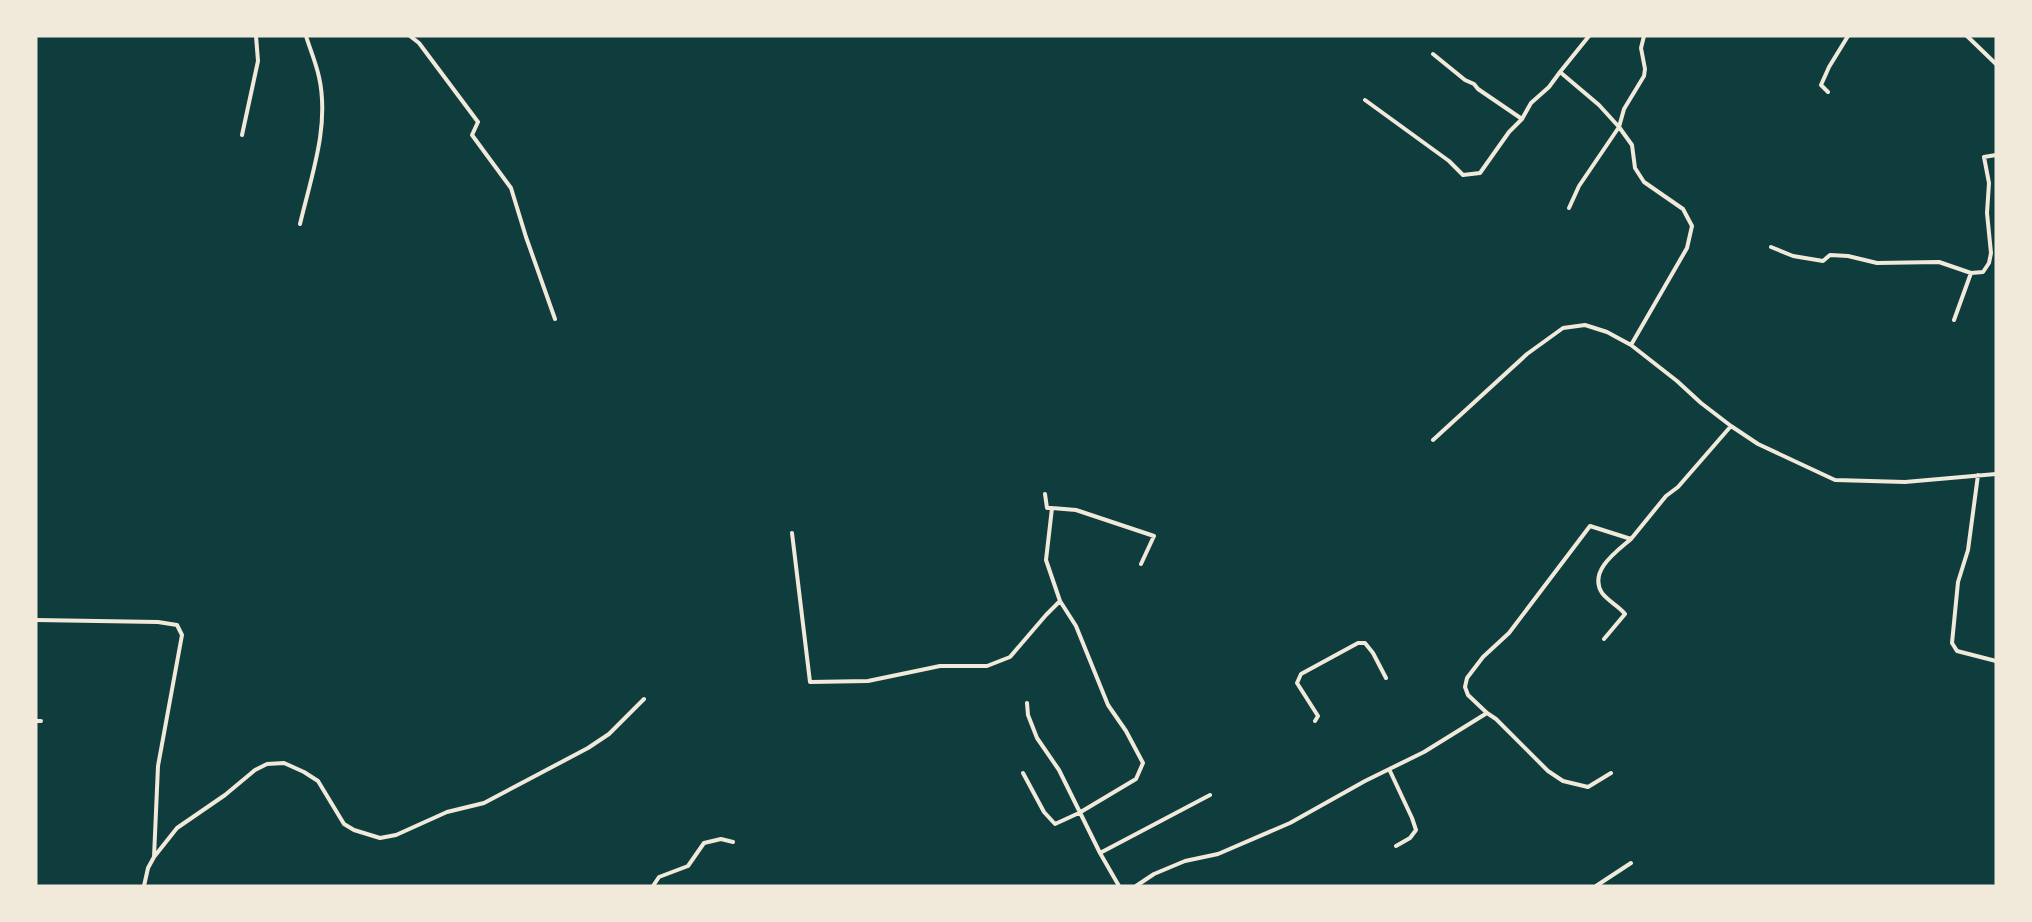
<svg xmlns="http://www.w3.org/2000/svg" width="2032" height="922" font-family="'Space Grotesk',sans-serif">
<rect width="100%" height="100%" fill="#0f3d3e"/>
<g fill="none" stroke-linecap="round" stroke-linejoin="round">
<path stroke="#f1e9da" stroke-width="4" d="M410,36L419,43L478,122L472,135L511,188L526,237L555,319
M1644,36L1641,48L1645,69L1644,76L1624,109L1619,127L1632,145L1635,168L1644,182L1683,209L1692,226L1687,248L1631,345L1677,381L1701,403L1731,426L1758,444L1835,480L1905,482L1996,474
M1967,36L1996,64
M1433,54L1465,80L1474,84L1478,89L1522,119
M1828,92L1821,85L1829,67L1848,36
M1365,100L1449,161L1463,175L1480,173L1509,132L1522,119L1531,103L1549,87L1560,72
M242,135L258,61L256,36
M1569,208L1579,186L1619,127L1599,105L1560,72L1589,36
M300,224C311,177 330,126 319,77C316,63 310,49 306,36
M1771,247L1793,256L1823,261L1830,255L1848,256L1877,263L1939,262L1971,273
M1954,320L1971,273L1983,272L1989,263L1991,253L1987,213L1989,183L1984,157L1996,155
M1433,440L1527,354L1563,328L1585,325L1607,332L1631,345
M1978,475L1968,550L1958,582L1952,643L1957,651L1996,661
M1052,508L1076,510L1154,536L1141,564
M792,533L810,682L868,681L940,666H987L1010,657L1046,615L1060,601
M36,620L158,622L177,625L182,635L158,766L154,857
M1604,639L1625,614C1619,606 1609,602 1602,593C1588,571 1617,551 1631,539
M1027,703L1028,715L1037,738L1059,770L1100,853L1119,886
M1487,713L1496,719L1548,771L1563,781L1588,787L1611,773
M36,721H41
M1315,721L1318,716L1297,683L1301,674L1358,643H1365L1373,653L1386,678
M1390,771L1412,818L1416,830L1410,838L1396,846
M1023,773L1044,812L1055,824L1079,813L1136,779L1143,763L1126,731L1108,705L1076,626L1060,601L1046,560L1052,508H1047L1045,494
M1100,853L1210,795
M144,886L148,868L154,857L177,828L225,795L255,770L267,764L284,763L304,772L318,781L344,824L354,830L380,838L396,835L447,812L484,803L588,748L609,734L644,699
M653,886L659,877L688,866L704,843L721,839L733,842
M1136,886L1154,874L1185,861L1218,854L1290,823L1365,781L1424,752L1487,713L1468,695L1465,687L1467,678L1483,657L1509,633L1590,526L1631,539L1666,496L1678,487L1731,426
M1596,886L1631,863"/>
</g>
<rect width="2032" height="922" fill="none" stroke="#f1e9da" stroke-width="75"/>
</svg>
